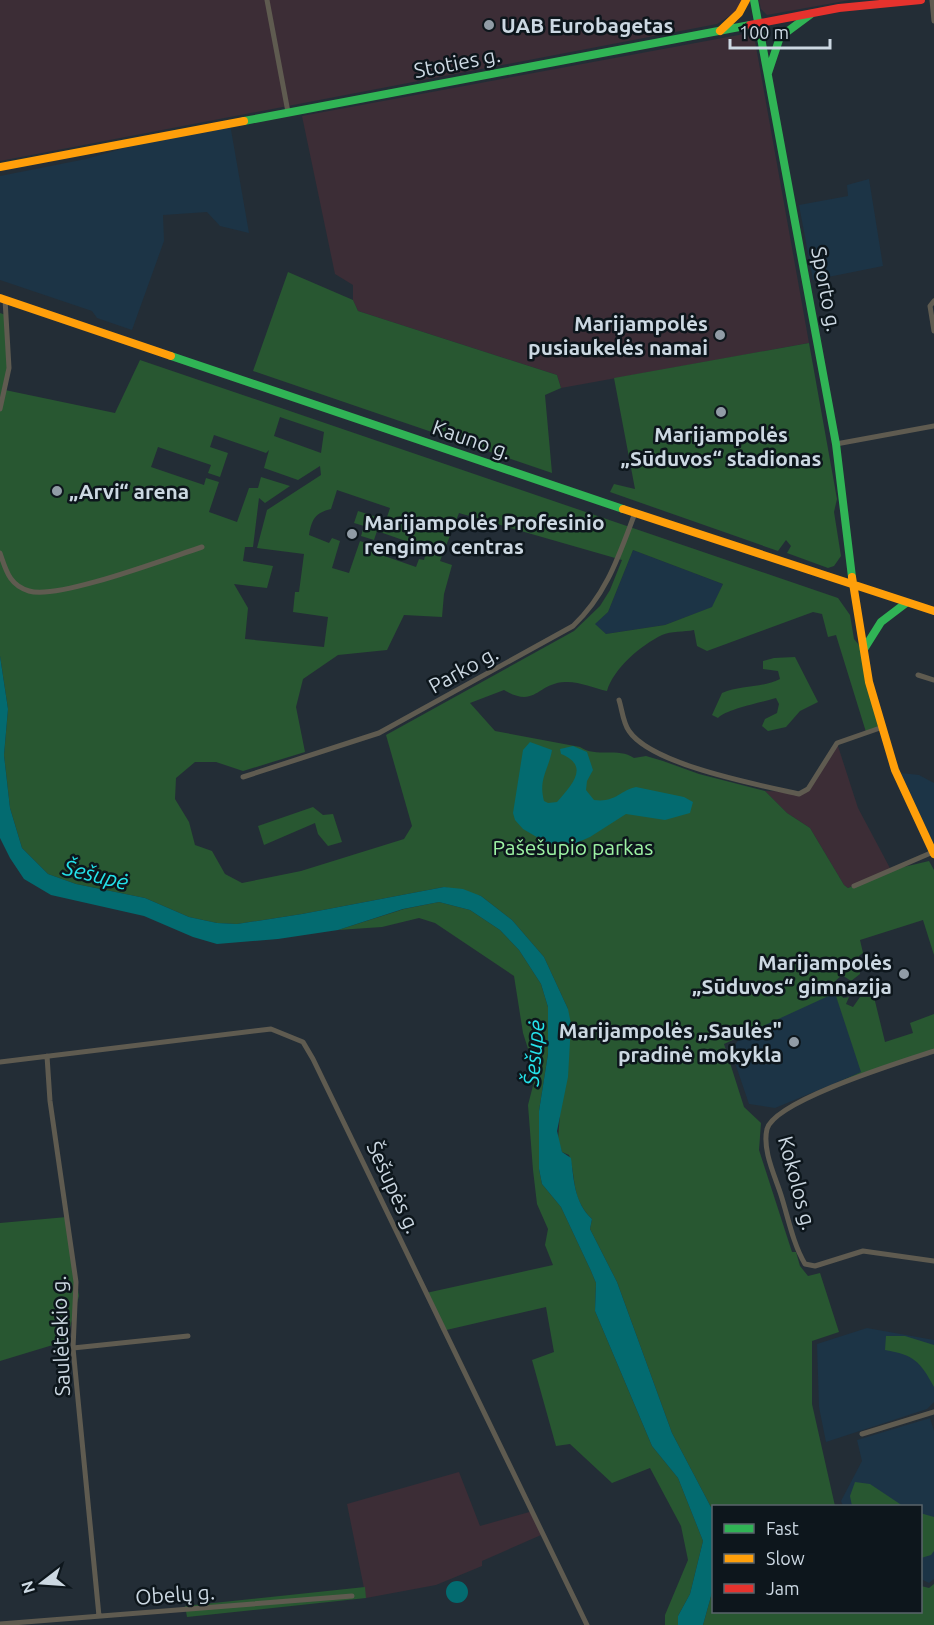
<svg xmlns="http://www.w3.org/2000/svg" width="934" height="1625" font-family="Ubuntu,sans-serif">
<rect width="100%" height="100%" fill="#232d36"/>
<path fill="#1c3446" d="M230,124L249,233L220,226L207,212L163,215L164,241L132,330L97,318L92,311L0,280V176L86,159L174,134Z
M869,179L883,266L813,280L799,205L848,196L847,185Z
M633,550L723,584L713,607L665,625L606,634L594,624L608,612Z
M901,773L919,775L934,783V845Z
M835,992L862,1072L775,1108L749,1104L731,1051L743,1033Z
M867,1328L934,1340V1402L927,1409L826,1442L819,1407L817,1344Z
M930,1418L934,1431V1579L929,1583L921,1579L920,1506H843L841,1501L862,1461L857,1440Z"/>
<path fill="#3c2d36" d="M0,0H743L740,9L717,24L0,161Z
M759,0H850L767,15L761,9Z
M744,34L751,36L755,41L809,343L561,388L557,375L358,311L353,300V285L335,274L302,116Z
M837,743L858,808L891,870L848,888L844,885L810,828L787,813L765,791L804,792Z
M459,1472L480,1526L533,1511L541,1535L482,1561V1566L436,1585L366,1598L347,1504Z"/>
<path fill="#285731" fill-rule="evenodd" d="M288,272L353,300L358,311L557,375L561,388L545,395L552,473L253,371Z
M0,313L6,315L9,368L5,390L115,413L140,360L838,598L850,615L854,639L863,650L880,728L866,732L836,635L828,637L822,614L813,612L707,651L697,646L694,630C684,632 671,631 662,635C641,645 613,669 607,691C594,688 578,681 565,682C537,683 536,709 504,690L470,703L495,731L580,747C596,758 618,747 634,758L646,756L663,761L699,774L765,791L787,813L810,828L844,885L848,888L891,870L929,861L934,870V955L923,920L860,940L863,953L859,956L860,974L851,981L842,975L832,984L835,988L843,984L846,987L840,989L843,998L849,997L846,1004L853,1007L860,997H874L885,1042L913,1033L910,1023L934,1014V1051L839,1082L861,1072L835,993L724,1044L744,1107L761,1123L759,1150L792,1252H796L800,1266L808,1276L820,1273L839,1332L812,1341V1404L835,1506H714L713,1511L672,1433L617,1282L590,1229L592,1219C570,1197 577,1179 569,1155L562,1152L558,1140L568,1009L544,957L512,920L481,896L444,887L302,914L237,924L217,923L189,917L145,898L76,884L48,874L22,848L10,808L4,755L8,709L0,656ZM280,417L324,432L321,453L274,436ZM214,435L266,453L269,450L264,468L298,480L320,466L321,475L267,510L257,548L304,554L299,592H295L293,612L328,617L324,647L245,639L248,608L234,584L267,588L273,566L243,561L245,547H253L259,498L265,503L290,486L261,477L258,488H249L237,522L209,512L219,482L206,478L204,485L151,467L158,447L211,465L208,473L220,477L228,453L210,447ZM337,490L390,508L386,520L358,511L354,523L364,526L361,536L374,540L377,531L423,547L421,555L425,556L424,560L419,559L416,567L370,551L372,545L360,541L349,573L332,568L340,541L332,538L329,543L309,535C312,519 315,513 331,509ZM459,513L622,560L610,590L600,606L574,631L386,735L412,826L404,839L301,871L242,883L225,874L212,851L195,845L189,822L175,799L176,778L195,762H216L243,771L305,752L296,707L303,679L338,655L387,650L404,615L442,617L444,594L452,565L440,561ZM633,550L723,584L712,607L665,625L606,634L595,624L608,612Z
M809,343L837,499L834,512L841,556L834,566L828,568L787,553L791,546L786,540L778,551L610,492L614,484L635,489L614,378Z
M795,657L818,702L800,711L786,727L768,731L762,726L765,719L777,713L779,704L776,698C763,702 726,709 718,718L712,715L722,693C741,685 762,688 780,679L778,671L763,669V661L774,658Z
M313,807L323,815L333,814L342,842L328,846L318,834L315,823L264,845L258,826Z
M439,902L470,910L500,930L519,950L541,984L548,1007V1054L539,1111V1169L542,1184L561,1207L591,1271L596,1283L595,1311L641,1420L652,1446L678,1478L703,1541L690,1594L678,1616V1625H665V1615L688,1560L681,1526L650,1468L612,1483L570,1444L556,1446L532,1360L554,1352L546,1307L442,1331L426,1293L553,1265L545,1245L548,1229L537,1204L533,1170L528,1105L536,1074L523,1033L514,976L435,923L419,918L382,927L338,930L404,909Z
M67,1217L79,1296L66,1341L0,1361V1223Z
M886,1336H905L934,1345V1387C920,1361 914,1355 885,1350Z
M855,1482L870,1484L903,1506H852L850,1496Z
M920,1513L934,1517V1551L931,1555L921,1558Z
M934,1584V1625H703L713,1589L714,1612H920L921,1586L929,1588Z
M365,1587L366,1598L187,1617L185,1606Z"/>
<path fill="#036b70" d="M0,656L8,709L4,755L10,808L22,848L48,874L76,884L145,898L189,917L217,923L237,924L302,914L444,887L463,889L481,896L512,920L544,957L568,1009L571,1024L568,1077L557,1131L562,1152L571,1158C574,1180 574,1202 592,1219L590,1229L617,1282L672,1433L713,1511V1589L703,1625H678V1616L690,1594L703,1541L678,1478L652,1446L595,1311L596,1283L591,1271L561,1207L542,1184L539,1169V1111L548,1054V1007L541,984L519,950L500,930L470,910L439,902L403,909L338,930L278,939L217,944L193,937L144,916L51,895L24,879L10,858L0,838Z
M530,742L552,750C549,769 538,779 544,801L548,803L557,802C571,786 591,766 561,754L560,749L573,746L587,752L593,770L587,781L586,790L594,800C615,803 619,791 636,787L684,797L693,802L690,813L665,820L626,814L590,837L574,844L562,845L547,843L523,829L515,820L513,813L523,750Z
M446 1592a11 11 0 1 1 22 0a11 11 0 1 1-22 0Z"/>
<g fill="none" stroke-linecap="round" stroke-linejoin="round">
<path stroke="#5f5b50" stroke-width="5" d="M267,0L288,112
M932,0L934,21
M934,301L930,306L934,331
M0,409L9,368L5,299
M836,444L934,426
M0,553C6,570 9,585 29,591C58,600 168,558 202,547
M918,675L934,680
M619,700C622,709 623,723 629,731C652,765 759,785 799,794L808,789L837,743L880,728
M243,777L379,733L573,626C607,594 619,555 635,513
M854,886L933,852
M934,1051C904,1061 775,1100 767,1129C762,1150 775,1176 781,1195C788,1217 793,1244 805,1264L815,1266L863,1251L934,1261
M47,1056L50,1101L76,1282L73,1348L99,1616
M0,1062L271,1029L303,1042L313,1059L587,1625
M73,1348L188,1336
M862,1434L934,1412
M0,1624L352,1596"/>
<path stroke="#30b455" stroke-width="8" d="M754,0L836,444L852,577
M768,73L780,37L811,14
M244,121L750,25
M171,356L623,509
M864,649L881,622L906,603"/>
<path stroke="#ff9f0a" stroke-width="8" d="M720,31L739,13L746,0
M0,167L244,121
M0,298L171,356
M623,509L934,611
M852,577L869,682L895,770L934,854"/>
<path stroke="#e5322d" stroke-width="8" d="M750,25L839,8L921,0"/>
</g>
<g fill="#919ca6" stroke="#0d161c" stroke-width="2">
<circle cx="489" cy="25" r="6"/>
<circle cx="720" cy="335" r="6"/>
<circle cx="721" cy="412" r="6"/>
<circle cx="57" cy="491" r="6"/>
<circle cx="352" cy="534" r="6"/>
<circle cx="904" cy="974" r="6"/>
<circle cx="794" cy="1042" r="6"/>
</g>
<g text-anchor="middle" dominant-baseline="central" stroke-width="5" stroke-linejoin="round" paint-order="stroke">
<g font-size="21" font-weight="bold" fill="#ccd8e2" stroke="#0d161c" text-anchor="start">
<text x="501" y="25">UAB Eurobagetas</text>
<text x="708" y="323" text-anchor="end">Marijampolės<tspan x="708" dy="24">pusiaukelės namai</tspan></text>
<text x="721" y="434" text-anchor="middle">Marijampolės<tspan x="721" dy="24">„Sūduvos“ stadionas</tspan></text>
<text x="69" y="491">„Arvi“ arena</text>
<text x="364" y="522">Marijampolės Profesinio<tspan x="364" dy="24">rengimo centras</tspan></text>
<text x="892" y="962" text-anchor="end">Marijampolės<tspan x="892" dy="24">„Sūduvos“ gimnazija</tspan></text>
<text x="782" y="1030" text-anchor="end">Marijampolės ,,Saulės"<tspan x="782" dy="24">pradinė mokykla</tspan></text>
</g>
<g font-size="21" fill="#ccd8e2" stroke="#0d161c">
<text transform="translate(457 62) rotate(-11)">Stoties g.</text>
<text transform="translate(827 289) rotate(79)">Sporto g.</text>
<text transform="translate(472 439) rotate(19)">Kauno g.</text>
<text transform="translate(463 669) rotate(-29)">Parko g.</text>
<text transform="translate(798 1183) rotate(75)">Kokolos g.</text>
<text transform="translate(394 1187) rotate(65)">Šešupės g.</text>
<text transform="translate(60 1336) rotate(-92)">Saulėtekio g.</text>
<text transform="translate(175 1594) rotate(-4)">Obelų g.</text>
</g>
<g font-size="21" fill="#9df3a4" stroke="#0d161c">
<text x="573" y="847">Pašešupio parkas</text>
</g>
<g font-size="22" font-style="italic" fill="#24e2ea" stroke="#0d161c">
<text transform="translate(96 874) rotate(14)">Šešupė</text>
<text transform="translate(533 1053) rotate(-85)">Šešupė</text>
</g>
</g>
<rect x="712" y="1505" width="210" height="108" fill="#0d161c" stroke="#59646b" stroke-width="1.5"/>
<rect x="724" y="1524" width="30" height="9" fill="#30b455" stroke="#59646b" stroke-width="1.5"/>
<text x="766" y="1535" font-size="18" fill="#ccd8e2">Fast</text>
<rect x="724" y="1554" width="30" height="9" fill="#ff9f0a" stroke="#59646b" stroke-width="1.5"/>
<text x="766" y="1565" font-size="18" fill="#ccd8e2">Slow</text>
<rect x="724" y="1584" width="30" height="9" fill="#e5322d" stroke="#59646b" stroke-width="1.5"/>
<text x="766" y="1595" font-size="18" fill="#ccd8e2">Jam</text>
<g transform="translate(42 1583) rotate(253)" stroke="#0d161c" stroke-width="4.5" paint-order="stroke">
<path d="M0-4.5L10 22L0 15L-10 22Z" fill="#ccd8e2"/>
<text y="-9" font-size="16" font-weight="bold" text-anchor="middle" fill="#ccd8e2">N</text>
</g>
<path d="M730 39v9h100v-9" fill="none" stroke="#ccd8e2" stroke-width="3"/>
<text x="739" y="39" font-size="18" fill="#ccd8e2" stroke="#0d161c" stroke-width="4.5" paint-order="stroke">100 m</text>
</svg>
